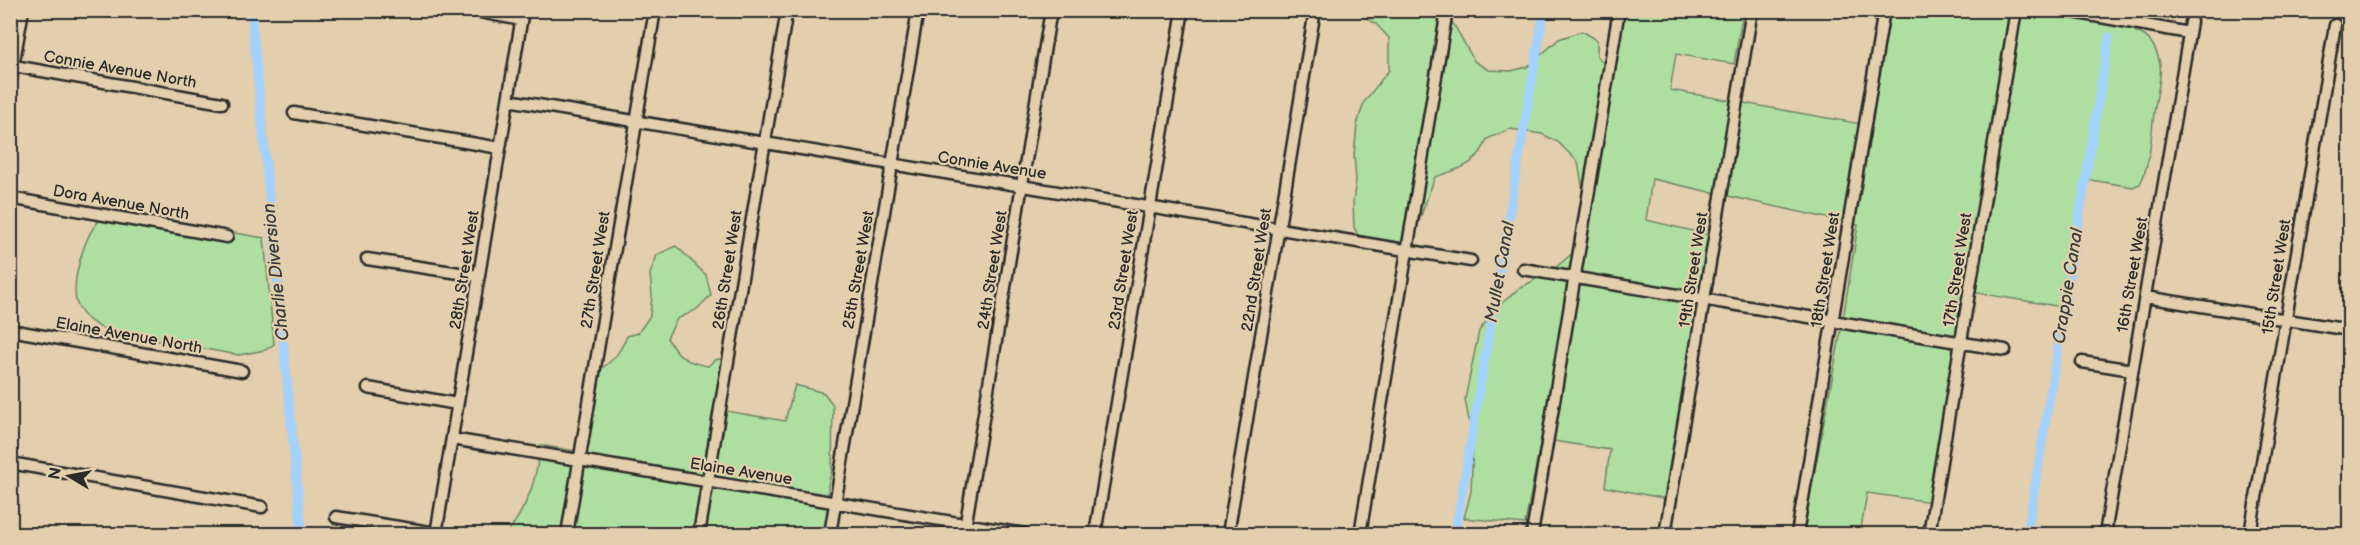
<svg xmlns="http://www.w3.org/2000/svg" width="2360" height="545" font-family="'Balsamiq Sans',sans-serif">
<rect width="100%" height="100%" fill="#e3cead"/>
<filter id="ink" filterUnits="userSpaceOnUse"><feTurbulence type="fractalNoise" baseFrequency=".0167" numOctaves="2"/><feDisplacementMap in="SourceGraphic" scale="12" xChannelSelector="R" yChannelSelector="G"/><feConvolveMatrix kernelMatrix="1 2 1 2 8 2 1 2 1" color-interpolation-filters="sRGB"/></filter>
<g filter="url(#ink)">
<path fill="#aedfa0" stroke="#6c8566" stroke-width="1.5" d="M1356,11H1441L1454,25L1475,62L1489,70L1511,71L1527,67L1559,39L1582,31L1597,40V56L1607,67L1624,11H1743L1734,64L1676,54L1670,90L1872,126L1889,11H2058L2131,23L2136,32C2151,36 2157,50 2160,64C2162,77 2157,93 2155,106C2151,131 2152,160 2140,184L2133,187L2091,180L2087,184L2062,307L1966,291L1932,502L1867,493L1860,534H1803L1842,325L1858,225L1652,179L1646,220L1710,235L1668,499L1605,487L1610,450L1541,439L1525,524L1464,518L1471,492L1473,442L1465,399L1479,331L1498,306L1520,288L1554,269L1575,251L1584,196L1578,162L1558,142L1542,134L1510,129L1487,139C1478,166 1458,169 1435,177L1415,232L1393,250L1365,251L1354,227L1353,202L1356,180L1354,155L1357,125L1364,102L1389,70V38L1377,25Z
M122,214L264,238L274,344L265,350L239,355L113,333C98,327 83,319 77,304C70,285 84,238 97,223C104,215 112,215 122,214Z
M676,246L706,275L711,295L696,310L677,319L667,338C679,357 685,362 708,366L715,360L728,357L720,410L785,421L795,385L824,393L833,405L832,470L828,485L829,509L825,534H506C528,507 537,479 540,445L582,452L595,372C611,364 620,353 627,336L638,333L650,316L652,295L650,274L657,255Z"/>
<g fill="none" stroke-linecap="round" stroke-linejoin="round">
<path stroke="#a3d2ff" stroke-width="9" d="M251,10L302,534
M1455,534L1544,10
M2027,534L2109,37"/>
<defs>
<path id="minor" d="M469,10L521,20
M2062,10L2189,33
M14,66L222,103
M10,83L23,10
M508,100L1471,261
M294,113L500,148
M10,198L227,237
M367,259L479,276
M1523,269L2005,350
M2145,297L2350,330
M10,330L242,371
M2082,362L2132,370
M368,388L457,404
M452,439L1025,534
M10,463L262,507
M336,517L436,533
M436,534L523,10
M567,534L655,10
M699,534L787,10
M830,534L918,10
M964,534L1051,10
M1095,534L1183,10
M1228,534L1315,10
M1360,534L1447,10
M1532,534L1619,10
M1665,534L1752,10
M1797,534L1884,10
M1929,534L2016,10
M2105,534L2191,22
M2250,534L2335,25"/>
</defs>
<use href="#minor" stroke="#2b2b2b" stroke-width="15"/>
<use href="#minor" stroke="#e3cead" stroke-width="10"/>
</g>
</g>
<g text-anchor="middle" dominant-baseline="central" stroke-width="4.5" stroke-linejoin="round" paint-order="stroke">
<g font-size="16" fill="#2b2b2b" stroke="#e3cead">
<text transform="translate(120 70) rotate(10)">Connie Avenue North</text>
<text transform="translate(992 166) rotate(9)">Connie Avenue</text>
<text transform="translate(121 203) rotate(10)">Dora Avenue North</text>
<text transform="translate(465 270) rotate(-81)">28th Street West</text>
<text transform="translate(596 270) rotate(-81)">27th Street West</text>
<text transform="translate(728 270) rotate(-81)">26th Street West</text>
<text transform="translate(859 270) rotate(-80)">25th Street West</text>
<text transform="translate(993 270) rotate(-81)">24th Street West</text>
<text transform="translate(1124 270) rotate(-81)">23rd Street West</text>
<text transform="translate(1257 270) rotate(-81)">22nd Street West</text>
<text transform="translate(1694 270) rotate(-81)">19th Street West</text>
<text transform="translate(1826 270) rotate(-81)">18th Street West</text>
<text transform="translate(1958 270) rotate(-81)">17th Street West</text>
<text transform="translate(2133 275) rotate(-80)">16th Street West</text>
<text transform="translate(2277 277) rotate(-81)">15th Street West</text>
<text transform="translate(129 336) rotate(10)">Elaine Avenue North</text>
<text transform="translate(741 472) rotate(9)">Elaine Avenue</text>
</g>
<g font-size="18" font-style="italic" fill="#373c40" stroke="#e3cead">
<text transform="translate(276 272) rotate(-96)">Charlie Diversion</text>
<text transform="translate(1500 272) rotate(-80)">Mullet Canal</text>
<text transform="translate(2068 286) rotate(-81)">Crappie Canal</text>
</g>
</g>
<rect width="2360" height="545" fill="none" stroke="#e3cead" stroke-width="36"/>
<rect x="18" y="18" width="2324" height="509" fill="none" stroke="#2b2b2b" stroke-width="2" filter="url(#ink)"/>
<g transform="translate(69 476) rotate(280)" stroke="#e3cead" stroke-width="4.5" paint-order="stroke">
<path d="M0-4.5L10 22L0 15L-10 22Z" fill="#2b2b2b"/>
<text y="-9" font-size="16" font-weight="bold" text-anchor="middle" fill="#2b2b2b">N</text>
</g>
</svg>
